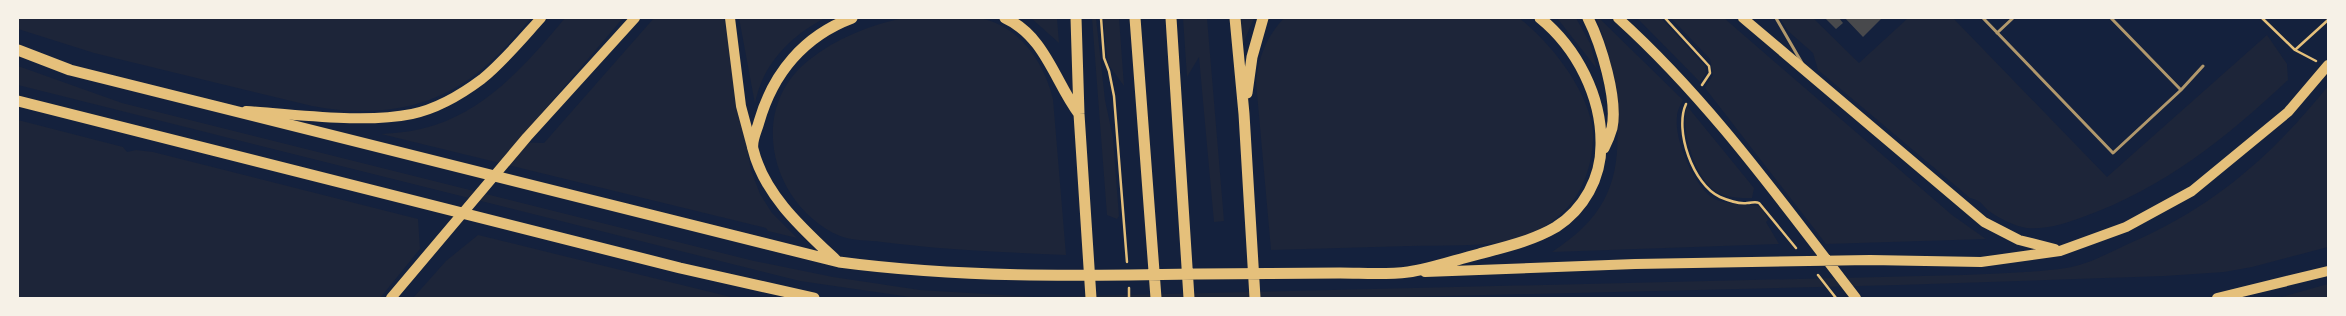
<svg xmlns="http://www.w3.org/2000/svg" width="2346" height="316" font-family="'Fira Sans Condensed',sans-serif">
<rect width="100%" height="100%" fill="#14213d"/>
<path fill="#1d2539" d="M18,18H531C518,33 504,50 489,63C438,110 377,118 312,106L94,53L18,29Z
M565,18H623L517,142L544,143L654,18H724L751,170L760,194L772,213L797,238L768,231L766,228L381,134C399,133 417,131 435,125C490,107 529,61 565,18Z
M739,18H825C790,36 762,65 755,104Z
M903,18C927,18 955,14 979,18C1019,25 1044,62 1053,99L1066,255C1004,252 943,250 882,242C869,240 852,241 840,236C771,206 746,109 809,60C835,39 870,25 903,18Z
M1031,18H1057L1059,43Z
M1092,18H1096L1105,100L1113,138L1119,216L1117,219L1107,215Z
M1103,18H1119L1124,86L1108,64Z
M1183,18H1207L1224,221L1214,222L1199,57L1187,77Z
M1241,18H1254L1243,44Z
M1284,18H1519C1551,42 1596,99 1593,141C1590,184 1571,215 1532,233C1526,235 1521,239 1515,240C1481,247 1444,245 1410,246C1363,247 1317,249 1271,250L1256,82C1258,58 1267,36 1284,18Z
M1557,18H1576L1590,43L1597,69Z
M1596,18L1600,19L1683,100C1680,106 1677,111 1677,117C1674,140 1694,186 1713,198C1726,206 1757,204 1761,207C1764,210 1766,216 1768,220L1766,222L1779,244L1552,252C1612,213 1622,174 1616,106C1613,73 1609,49 1596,18Z
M1637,18H1661L1705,66L1706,73L1700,82Z
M1671,18H1724L1952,215L1986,239L1826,244L1705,88L1713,75L1710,59Z
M1780,18H1813L1859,63L1908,18H1953L2107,177L2267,35L2287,64L2288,80C2226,138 2164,188 2083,217C2066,223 2046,230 2027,228C2014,226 2000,219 1989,211C1981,204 1982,201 1970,198L1818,70L1813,53L1788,31Z
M18,66L122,103L754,261L833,277L920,290L1036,297L1963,275C1997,273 2032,273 2066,268C2088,265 2108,253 2128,244C2212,208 2271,157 2328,86V247L2252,267L2224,272L2164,276L1899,285L1365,298H917L800,281L18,85Z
M1687,106L1754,188L1752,198C1740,198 1727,198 1717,192C1695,179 1680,129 1687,106Z
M18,120L123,147L127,152L136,150L153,152L418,219L420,249L380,298H18Z
M478,235L735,298H413L446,261Z
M2328,284V296L2325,298H2278Z"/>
<path fill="#48494c" d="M1825,18H1839L1843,23L1836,29Z
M1845,18H1882L1863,37Z"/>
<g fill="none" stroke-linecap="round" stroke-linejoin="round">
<path stroke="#e5c07b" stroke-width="2.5" d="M1101,18L1104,58L1109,71L1114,96L1127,262
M1665,18L1709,66L1710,73L1702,85
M2262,18L2295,50L2316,61
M2295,50L2328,20
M1686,104C1674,130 1693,185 1720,197C1727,200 1739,204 1747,203C1752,203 1755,201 1759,203L1796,248
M1818,275L1836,298
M1129,288V298"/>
<path stroke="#b1986c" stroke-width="3" d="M1776,18L1802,63
M1983,18L2113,153L2181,90L2111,18
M1997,33L2013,18
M2181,90L2203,66"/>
<path stroke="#e5c07b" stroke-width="10" d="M730,18L741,106L752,147
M1618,18C1709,100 1781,201 1856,298
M1743,18L1984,222L2019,240L2055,249
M246,111C297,114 362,124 412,114C436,109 462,94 482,79C504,61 522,39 541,18
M1425,272L1635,264L1870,260L1981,262L2060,251L2126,227L2192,191L2288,112L2328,65
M391,298L527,137L635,18
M2217,298L2328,271"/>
<path stroke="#e5c07b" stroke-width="11" d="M1005,18C1045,36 1055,82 1079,114
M1076,18L1079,114L1091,298
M1135,18L1156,298
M1171,18L1189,298
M1235,18L1244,114L1255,298
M1588,18C1601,44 1618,99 1612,128C1610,135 1607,142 1604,148
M18,50L70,70L839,262C960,278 1077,276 1198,274C1245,274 1293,273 1340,273C1362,273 1386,275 1408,272C1431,269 1455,260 1479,254C1505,247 1532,241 1556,227C1584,209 1601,178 1601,145C1602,97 1577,48 1540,18
M1247,93L1252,57L1263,18
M18,101L680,268L814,298
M837,261C804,230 764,195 753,149C751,141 757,130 759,122C773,73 804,36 852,18"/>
</g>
<rect width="2346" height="316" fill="none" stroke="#f6f1e7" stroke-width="38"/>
</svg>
